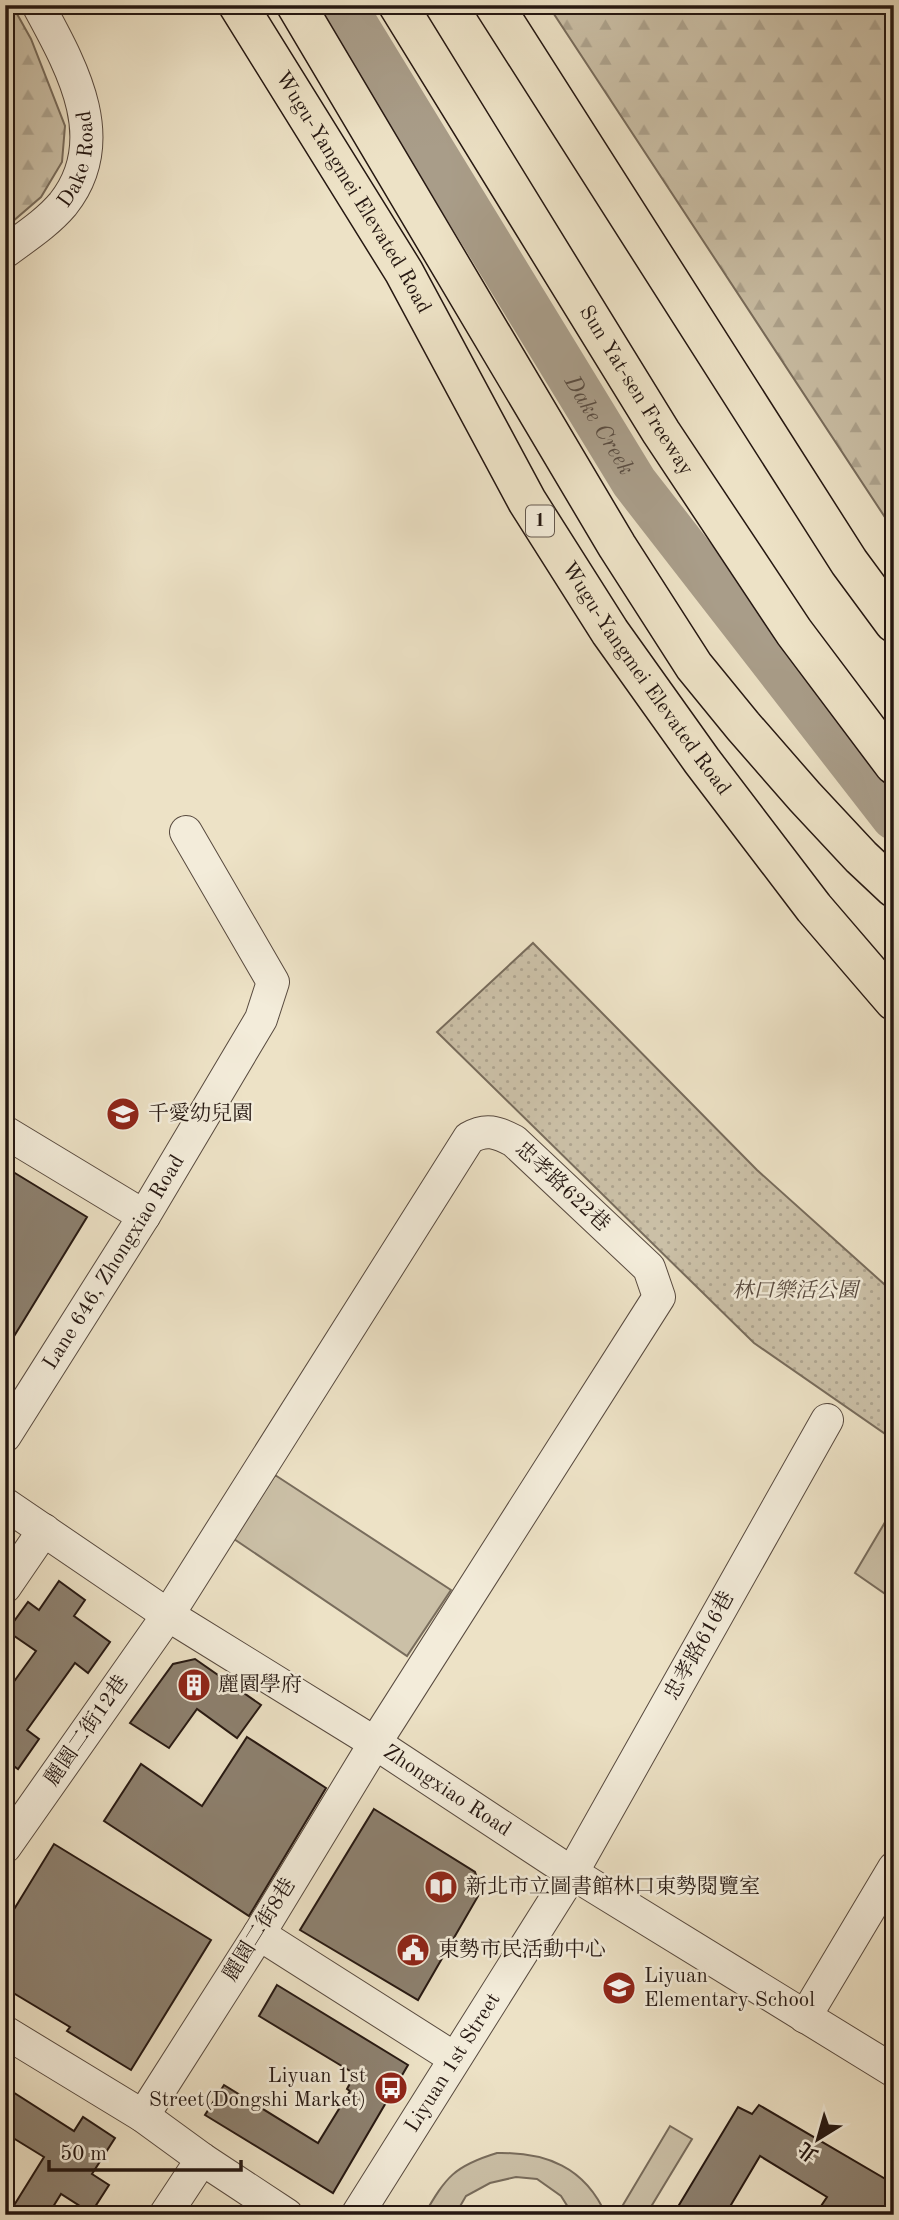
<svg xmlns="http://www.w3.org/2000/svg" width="899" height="2220" font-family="'Old Standard TT','Noto Serif TC',serif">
<defs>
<pattern id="forest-firs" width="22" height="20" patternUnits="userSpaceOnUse" patternTransform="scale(1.75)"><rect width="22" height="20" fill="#cbc0a7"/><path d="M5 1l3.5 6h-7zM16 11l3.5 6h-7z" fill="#aea48f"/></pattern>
<pattern id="park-dots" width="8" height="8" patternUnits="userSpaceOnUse" patternTransform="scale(1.75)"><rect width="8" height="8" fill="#cbc0a7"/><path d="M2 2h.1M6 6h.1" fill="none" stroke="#aea48f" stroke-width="1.8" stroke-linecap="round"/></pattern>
</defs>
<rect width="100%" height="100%" fill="#ede2c6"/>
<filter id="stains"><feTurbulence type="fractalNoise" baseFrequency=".00286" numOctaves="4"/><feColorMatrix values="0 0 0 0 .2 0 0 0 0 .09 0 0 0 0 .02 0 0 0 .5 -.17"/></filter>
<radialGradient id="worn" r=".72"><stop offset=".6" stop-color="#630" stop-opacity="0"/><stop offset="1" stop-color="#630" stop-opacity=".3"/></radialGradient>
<path fill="url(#forest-firs)" stroke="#786c5c" stroke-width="2" d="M5,5H12L31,39L65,126L62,162L41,197L5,228Z
M548,5H894V531Z"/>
<path fill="url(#park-dots)" stroke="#786c5c" stroke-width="2" d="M533,943L757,1170L894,1293V1440L754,1343L437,1032Z"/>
<path fill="#cbc0a7" stroke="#786c5c" stroke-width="2" d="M275,1475L451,1590L407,1656L234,1539Z
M894,1507V1600L855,1573Z
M670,2126L692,2139L646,2215H617Z
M497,2153C546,2152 585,2167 606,2215H573L561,2196L537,2179L516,2177L490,2183L466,2196L455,2215H424C446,2177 454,2166 497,2153Z"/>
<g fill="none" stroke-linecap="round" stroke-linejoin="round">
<path stroke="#a99d89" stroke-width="46" id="s1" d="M343,5L634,482L894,817"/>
</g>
<path fill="#8d8170" stroke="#261812" stroke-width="2" d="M5,1167L87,1217L5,1351Z
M59,1581L85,1600L74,1616L110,1642L88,1673L75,1663L27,1730L39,1739L18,1769L5,1760V1694L36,1651L7,1631L28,1602L39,1610Z
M195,1659L261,1705L237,1738L197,1709L169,1748L130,1723L173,1664Z
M247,1737L326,1788L249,1916L104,1821L141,1764L202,1806Z
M374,1809L475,1872L481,1891L418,2000L300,1930Z
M54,1844L211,1940L131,2070L67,2031L70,2027L5,1988V1924Z
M277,1985L408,2065L333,2193L205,2115L224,2085L318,2143L350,2091L347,2089L355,2074L259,2016Z
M5,2087L74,2131L83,2117L115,2138L92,2174L109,2185L91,2213L61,2194L48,2215H8L44,2157L5,2133Z
M759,2105L894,2184V2215H815L827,2197L760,2156L725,2215H673L738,2107L752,2114Z"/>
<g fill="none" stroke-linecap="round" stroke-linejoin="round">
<defs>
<g id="minor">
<path id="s2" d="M5,252C25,237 47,223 63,204C114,140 71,66 38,5"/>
<path d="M5,1132L144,1216"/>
<path id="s3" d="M5,1436L144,1216L261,1019L273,982L186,832"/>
<path id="s4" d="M5,1504L168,1615L375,1743L572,1873L894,2071"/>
<path d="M5,1587L44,1530"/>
<path d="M5,1847L168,1615L469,1138C486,1128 497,1132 514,1141L649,1268L659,1297L375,1743L259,1934L143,2116"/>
<path d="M259,1934L454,2058"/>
<path d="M805,2017L894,1868"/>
<path d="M5,2032L143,2116L202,2159L287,2215"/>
<path d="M165,2215L202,2159"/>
<path id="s5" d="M357,2215L572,1873L827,1420"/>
</g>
<g id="highway">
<path id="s6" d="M238,5L404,272L527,501L610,632L702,761L814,908L894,1001"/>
<path d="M296,5L617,546L694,666L743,726L805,797L861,857L894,888"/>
<path id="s7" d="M398,5L661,432L794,632L894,765"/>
<path d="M494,5L849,562L894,623"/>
</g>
</defs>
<use href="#minor" stroke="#584a3f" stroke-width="34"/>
<use href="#highway" stroke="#261812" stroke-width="41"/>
<use href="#minor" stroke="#f3ecda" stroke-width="32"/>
<use href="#highway" stroke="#ede2c6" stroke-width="38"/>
</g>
<defs>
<symbol id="school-disc" viewBox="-11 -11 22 22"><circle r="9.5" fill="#8f2418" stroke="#f3ecda"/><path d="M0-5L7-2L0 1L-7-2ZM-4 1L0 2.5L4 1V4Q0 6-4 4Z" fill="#fff"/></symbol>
<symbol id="building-disc" viewBox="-11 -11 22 22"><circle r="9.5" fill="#8f2418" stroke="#f3ecda"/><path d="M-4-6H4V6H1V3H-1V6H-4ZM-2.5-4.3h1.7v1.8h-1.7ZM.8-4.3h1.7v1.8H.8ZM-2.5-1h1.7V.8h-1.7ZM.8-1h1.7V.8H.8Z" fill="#fff"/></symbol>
<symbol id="library-disc" viewBox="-11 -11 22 22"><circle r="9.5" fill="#8f2418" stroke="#f3ecda"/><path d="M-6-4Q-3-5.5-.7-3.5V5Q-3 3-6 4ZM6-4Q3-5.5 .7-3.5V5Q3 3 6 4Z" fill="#fff"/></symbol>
<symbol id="civic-disc" viewBox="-11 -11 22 22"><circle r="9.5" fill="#8f2418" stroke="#f3ecda"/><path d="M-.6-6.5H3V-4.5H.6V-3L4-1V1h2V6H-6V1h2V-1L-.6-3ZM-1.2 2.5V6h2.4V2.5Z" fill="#fff"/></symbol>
<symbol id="bus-disc" viewBox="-11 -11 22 22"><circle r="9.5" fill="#8f2418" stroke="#f3ecda"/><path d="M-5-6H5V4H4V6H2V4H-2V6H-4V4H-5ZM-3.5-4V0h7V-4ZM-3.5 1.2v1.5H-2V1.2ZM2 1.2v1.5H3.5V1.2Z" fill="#fff"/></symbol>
</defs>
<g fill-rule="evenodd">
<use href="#school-disc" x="104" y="1095" width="38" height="38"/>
<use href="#building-disc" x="175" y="1666" width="38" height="38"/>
<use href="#library-disc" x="422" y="1868" width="38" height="38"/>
<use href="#civic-disc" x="394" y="1931" width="38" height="38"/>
<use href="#school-disc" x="600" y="1969" width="38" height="38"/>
<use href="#bus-disc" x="372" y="2069" width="38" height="38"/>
</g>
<g text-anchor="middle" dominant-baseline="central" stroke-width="5" stroke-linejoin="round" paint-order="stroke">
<rect fill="#f3ecda" stroke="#64584e" stroke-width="2" x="526" y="505.5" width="28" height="31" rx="5"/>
<g font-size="19" font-weight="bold" fill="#261812">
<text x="540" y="521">1</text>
</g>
<g font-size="21" fill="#261812" stroke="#f3ecda">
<text stroke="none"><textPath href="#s2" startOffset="124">Dake Road</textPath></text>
<text stroke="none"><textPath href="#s6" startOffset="220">Wugu-Yangmei Elevated Road</textPath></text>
<text stroke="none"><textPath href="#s7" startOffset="453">Sun Yat-sen Freeway</textPath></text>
<text stroke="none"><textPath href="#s6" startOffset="788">Wugu-Yangmei Elevated Road</textPath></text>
<text transform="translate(562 1187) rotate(43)">忠孝路622巷</text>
<text stroke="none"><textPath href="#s3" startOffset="205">Lane 646, Zhongxiao Road</textPath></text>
<text transform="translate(700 1646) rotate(-61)">忠孝路616巷</text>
<text transform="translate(87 1731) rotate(-55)">麗園二街12巷</text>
<text stroke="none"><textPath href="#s4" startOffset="527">Zhongxiao Road</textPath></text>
<text transform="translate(260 1930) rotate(-58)">麗園二街8巷</text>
<text stroke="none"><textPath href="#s5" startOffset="180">Liyuan 1st Street</textPath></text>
</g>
<g font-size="21" fill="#261812" stroke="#f3ecda" text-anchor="start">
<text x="148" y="1114">千愛幼兒園</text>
<text x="218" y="1685">麗園學府</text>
<text x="466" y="1887">新北市立圖書館林口東勢閱覽室</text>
<text x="438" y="1950">東勢市民活動中心</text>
<text x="644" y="1976">Liyuan<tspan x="644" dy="24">Elementary School</tspan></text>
<text x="366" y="2076" text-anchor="end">Liyuan 1st<tspan x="366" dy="24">Street(Dongshi Market)</tspan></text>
</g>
<g font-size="21" font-style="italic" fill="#584a3f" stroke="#f3ecda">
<text x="795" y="1291">林口樂活公園</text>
</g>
<g font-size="23" font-style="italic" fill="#5a4d42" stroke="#f3ecda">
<text stroke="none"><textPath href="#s1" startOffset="492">Dake Creek</textPath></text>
</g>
</g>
<rect width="899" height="2220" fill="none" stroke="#ede2c6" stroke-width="28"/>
<rect x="7" y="7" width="885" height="2206" fill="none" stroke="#261812" stroke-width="3.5"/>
<rect x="14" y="14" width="871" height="2192" fill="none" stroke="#261812" stroke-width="2"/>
<g transform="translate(818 2139) rotate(217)" stroke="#f3ecda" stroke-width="5" paint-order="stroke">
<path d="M0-5L12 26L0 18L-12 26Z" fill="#261812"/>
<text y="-10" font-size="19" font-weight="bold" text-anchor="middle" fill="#261812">北</text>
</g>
<path d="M49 2160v10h192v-10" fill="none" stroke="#261812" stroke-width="3.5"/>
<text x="60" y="2160" font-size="21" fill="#261812" stroke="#f3ecda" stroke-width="5" paint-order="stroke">50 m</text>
<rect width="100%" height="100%" filter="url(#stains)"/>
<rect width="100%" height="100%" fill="url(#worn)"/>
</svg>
